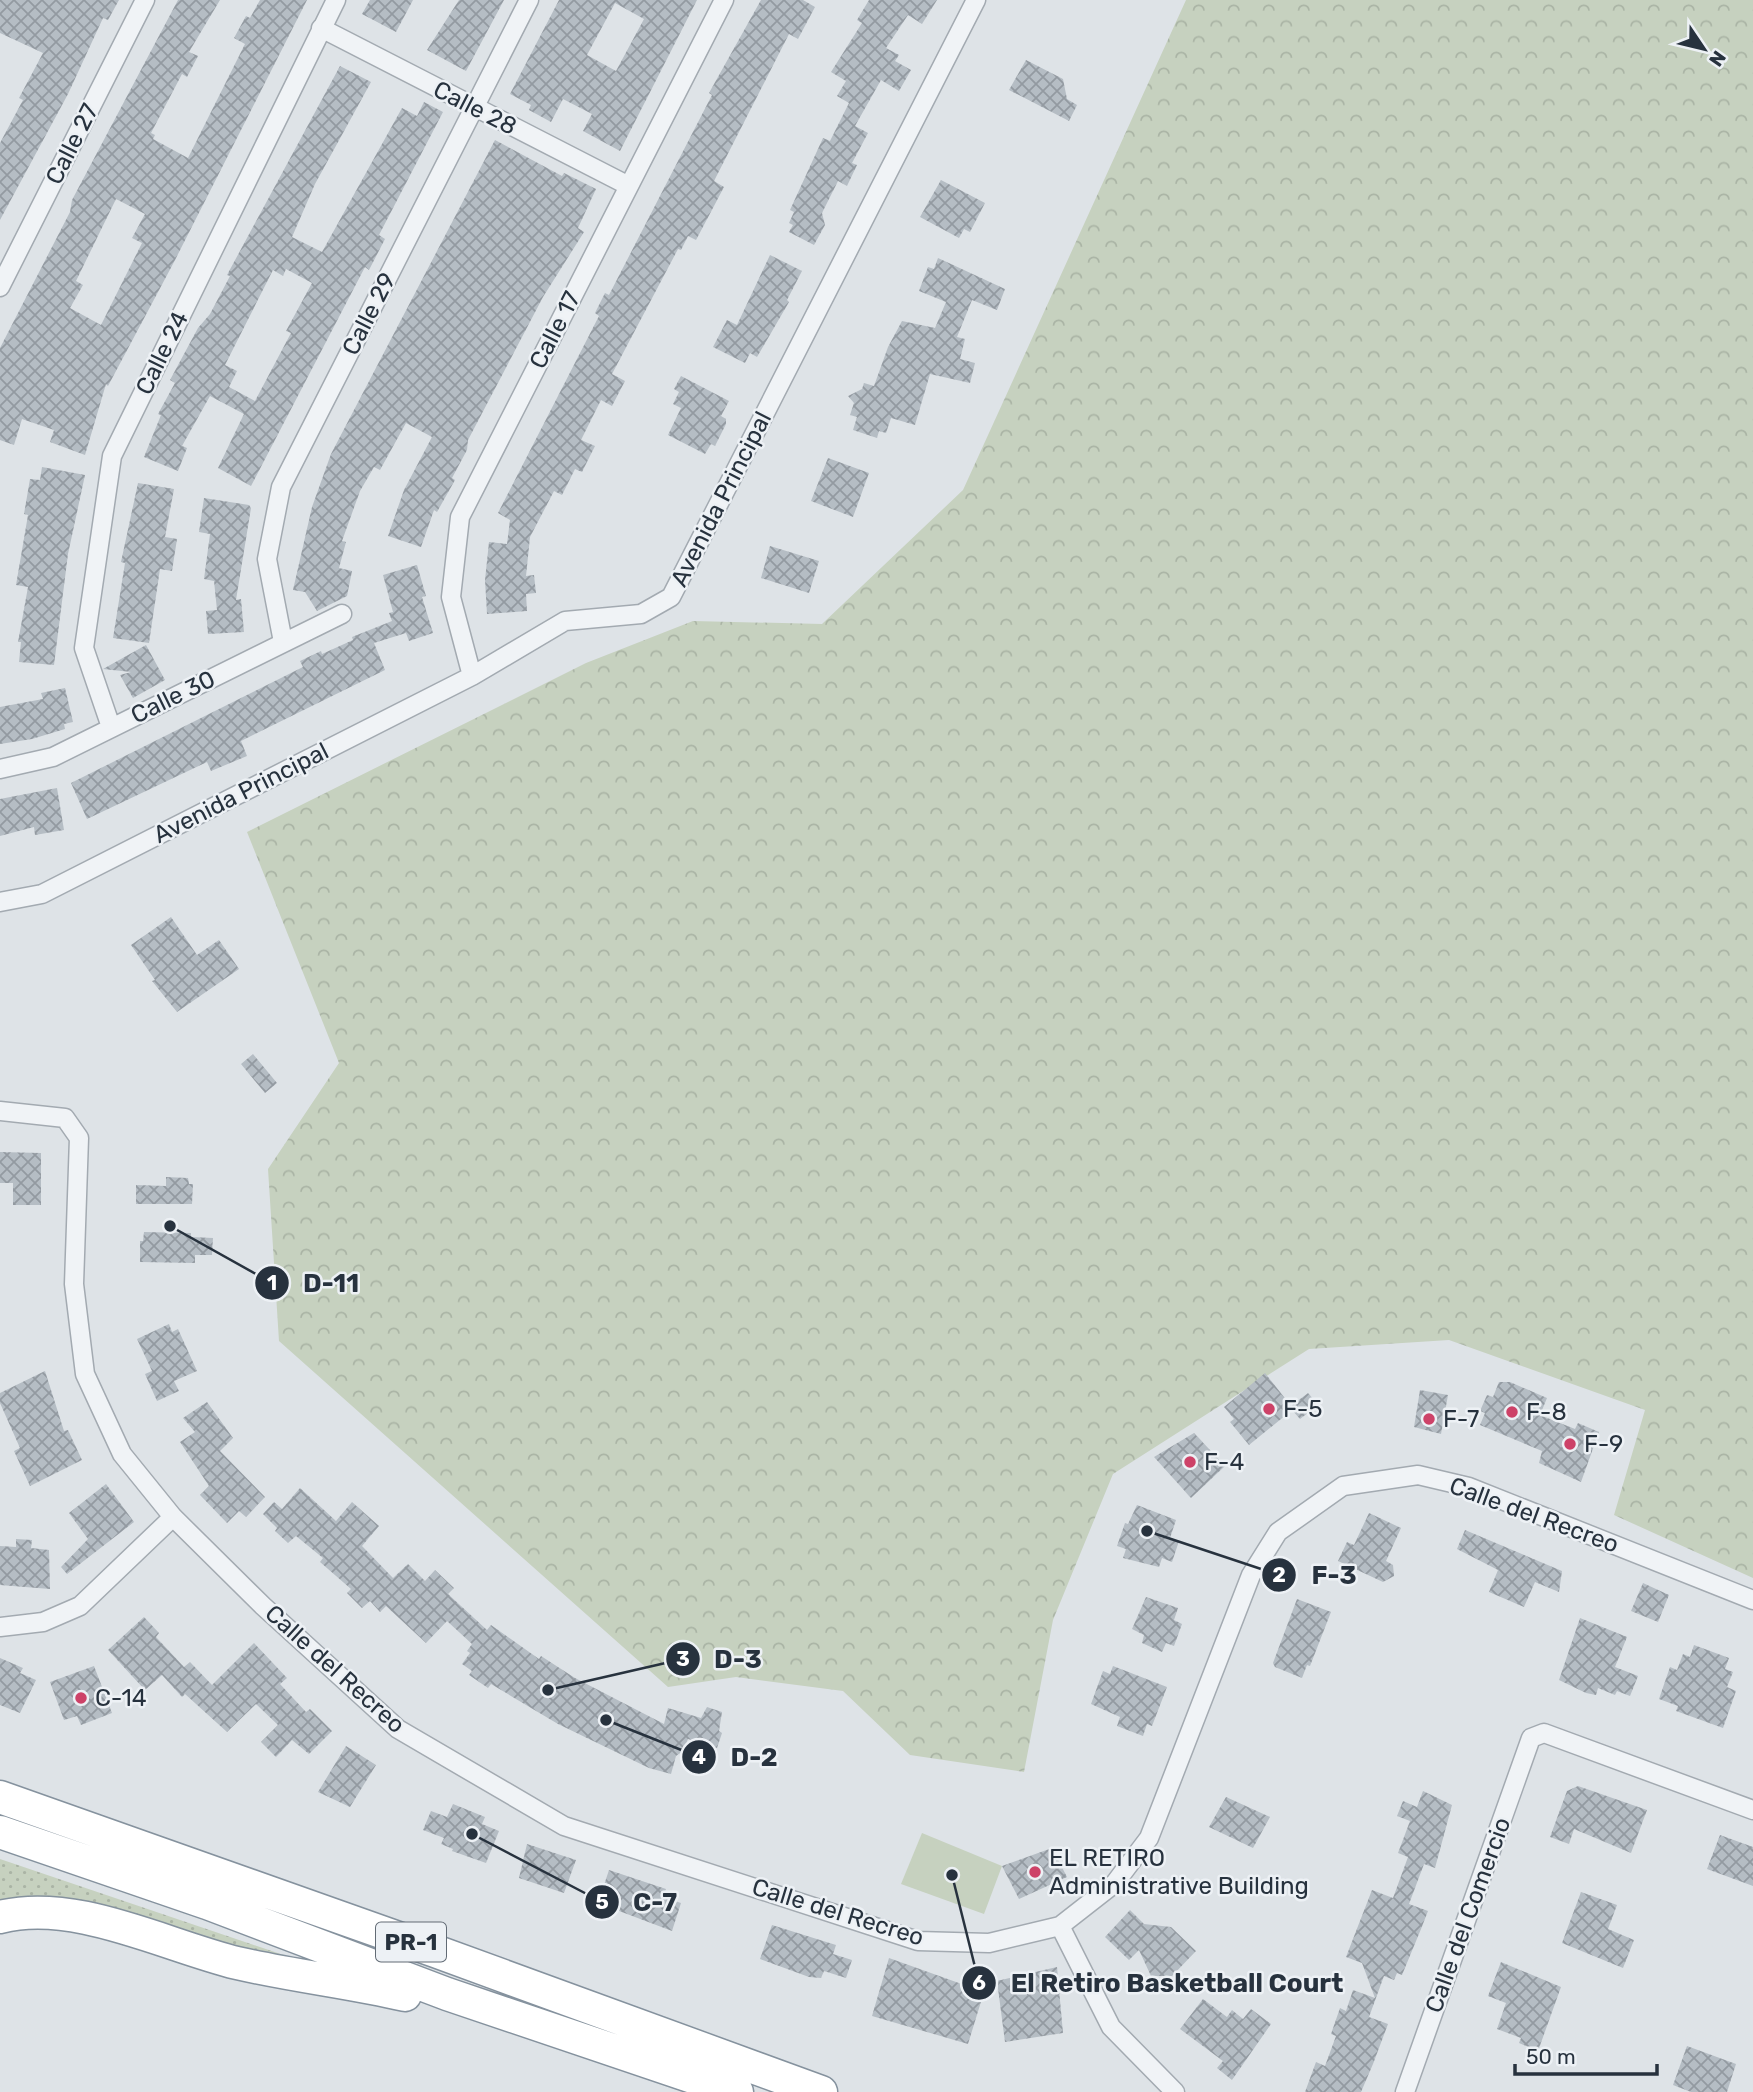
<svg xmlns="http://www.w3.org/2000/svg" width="1753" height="2092" font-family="Rubik,sans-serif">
<defs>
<pattern id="grass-dots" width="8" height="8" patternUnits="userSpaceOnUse" patternTransform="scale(1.75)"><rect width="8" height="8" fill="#c6d1bf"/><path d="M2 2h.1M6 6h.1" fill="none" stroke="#aab4a5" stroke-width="1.8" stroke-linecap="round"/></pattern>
<pattern id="forest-crowns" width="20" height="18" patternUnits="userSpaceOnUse" patternTransform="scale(1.75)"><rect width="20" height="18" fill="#c6d1bf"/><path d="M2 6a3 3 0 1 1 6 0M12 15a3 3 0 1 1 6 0" fill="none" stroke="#aab4a5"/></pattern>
<pattern id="building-cross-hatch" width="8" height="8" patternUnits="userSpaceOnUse" patternTransform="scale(1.75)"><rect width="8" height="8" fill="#b5bdc4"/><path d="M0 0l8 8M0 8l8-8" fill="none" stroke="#939aa1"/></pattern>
</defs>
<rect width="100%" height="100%" fill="#dee3e7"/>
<path fill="url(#grass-dots)" d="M0,1859L316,1966L0,1909Z"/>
<path fill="url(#forest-crowns)" d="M1186,0H1753V1578L1614,1515L1645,1410L1449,1340L1309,1349L1113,1474L1053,1620L1024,1772L910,1755L843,1691L736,1677L668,1687L279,1341L268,1169L339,1063L247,832L586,663L693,621L822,624L963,490Z"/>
<path fill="#c6d1bf" d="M922,1833L1002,1866L984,1914L901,1884Z"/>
<path fill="url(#building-cross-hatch)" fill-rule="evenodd" d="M0,0H119L108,20L103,18L68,94L0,220V143L23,100L19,98L43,53L0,33Z
M178,0H220L189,52L198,56L187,77L182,74L151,133L155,135L153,139L188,158L245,44L234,38L246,16L250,18L260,0H307L174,262L108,386L106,384L85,455L50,442L54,430L22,419L14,445L0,440V348L70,212L72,200ZM116,199L145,214L132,238L142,243L101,325L70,308L83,285L76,281Z
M370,0H413L396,32L362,14Z
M459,0H504L466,71L427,50Z
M559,0H697L620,151L583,131L592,114L563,99L551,122L529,110L531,105L510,94ZM615,3L644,19L616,71L587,55Z
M761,0H803L815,7L798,39L789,34L714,181L724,187L714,206L696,240L688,236L681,250L678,249L612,374L625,381L612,406L601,400L581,440L595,446L582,472L575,469L562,495L554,491L530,537L526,576L534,575L536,593L526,594L527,611L487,614L485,580L489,542L507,544L510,520L498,513L599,316L595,313L605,293L609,295L712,95L709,93Z
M869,0H937L922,24L908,15L886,48L899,55L895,61L911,70L899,91L881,80L855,126L868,133L852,163L857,165L847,186L838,181L822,213L825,225L814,245L789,232L793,225L789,223L794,212L790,210L823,138L830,141L849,103L837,96L846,81L831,72L862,23L857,20Z
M1026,60L1063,79L1067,99L1077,105L1069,121L1009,90Z
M340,66L371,82L315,184L292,237L322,252L402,108L417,116L424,102L443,112L379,235L385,239L369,270L365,267L251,486L218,468L244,414L210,396L182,446L187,448L178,471L144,457L161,415L158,414L175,383L170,380L198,328L210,314L230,276L227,275ZM286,269L312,283L286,331L291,333L255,401L229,387L237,371L225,365L273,270L283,276Z
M495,140L562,176L564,173L596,189L578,228L584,232L543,297L468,440L467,450L452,478L455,480L437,512L434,510L421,547L388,536L404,490L432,437L406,423L380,470L374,467L360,491L342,541L346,542L339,568L352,571L347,596L317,611L305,592L293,590L312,507L331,454Z
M941,180L985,203L970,232L964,229L959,238L920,217Z
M770,255L802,271L787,300L789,302L757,357L750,353L745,363L713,347L727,320L737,325Z
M938,258L1005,289L997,310L972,300L957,337L965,339L960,359L975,363L970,383L930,374L915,425L891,418L886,433L879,431L877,438L853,430L857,417L850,415L854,403L848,396L862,389L864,383L874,386L888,347L902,321L935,328L946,302L919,291L928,267L934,269Z
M681,376L729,401L721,416L726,419V424L715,446L711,444L705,454L668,435L681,408L673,404L679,392L674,389Z
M828,458L869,473L853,517L811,501Z
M42,467L85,475L68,554L54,665L19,662L21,642H18L28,587L16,585L28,515L24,514L30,479L40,480Z
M138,483L174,489L165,537L177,539L172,571L160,569L149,643L113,638L125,563L121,562Z
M204,498L249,505L251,508L236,600L241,599L244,632L208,634L206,611L217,610L214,581L204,579L210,534L199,532Z
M770,546L819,561L809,593L761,578Z
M417,565L426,596L422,597L433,633L409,641L406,633L374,643L385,670L241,741L247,756L211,771L207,762L87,819L71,783L303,667L300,661L321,651L322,654L353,640L352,637L392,621L389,613L393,612L383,575Z
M146,645L165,680L133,698L120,675L131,672L103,669Z
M65,688L73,722L64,724L65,729L32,739L0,744V707L43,699L41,693Z
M57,788L64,830L35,835L34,827L0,836V799Z
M171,917L197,955L219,940L239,969L177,1012L152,981L155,980L131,945Z
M253,1054L277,1083L265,1093L241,1064Z
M0,1152L41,1153V1205H13V1183H0Z
M166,1177L188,1178L189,1184H193L192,1204H136V1185L166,1186Z
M144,1232L191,1233V1237L213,1238L212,1255H195V1263L140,1262V1241H143Z
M169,1324L172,1332L178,1329L197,1371L174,1381L179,1391L157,1401L145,1374L152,1371L137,1339Z
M45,1371L64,1431L68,1430L82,1460L30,1486L14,1451L20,1448L0,1403V1393Z
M1265,1373L1291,1406L1308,1393L1318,1405L1300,1419L1292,1410L1249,1445L1230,1422L1234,1419L1224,1407Z
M1499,1382H1510L1547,1398L1540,1415L1575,1429L1578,1423L1599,1432L1581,1482L1539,1463L1542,1451L1480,1425L1485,1413L1480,1411L1487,1395L1493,1397Z
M1420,1390L1448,1395L1441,1434L1414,1427Z
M207,1402L233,1438L220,1451L265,1497L246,1517L239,1511L227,1523L200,1495L209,1486L180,1442L195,1432L183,1418Z
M1194,1433L1225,1466L1191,1498L1154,1457Z
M106,1484L134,1522L67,1574L61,1567L88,1539L69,1513Z
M300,1488L336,1521L352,1502L379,1526L362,1546L393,1578L408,1564L425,1581L435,1570L454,1588L448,1594L487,1630L491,1625L539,1659L541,1656L575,1678L664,1724L668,1708L701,1718L707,1707L722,1712L719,1731L722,1733L717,1748L688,1739L683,1751L676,1756L671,1774L649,1768L558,1724L491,1684L488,1688L469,1675L472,1671L462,1664L470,1653L467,1651L472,1644L447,1621L426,1643L386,1606L380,1612L370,1601L362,1608L347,1593L351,1589L320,1562L323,1558L296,1536L288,1543L275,1531L277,1528L263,1514L274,1502L282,1509Z
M1137,1505L1176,1520L1170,1538L1179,1541L1172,1562L1162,1558L1159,1567L1123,1558L1126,1549L1117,1546L1125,1523L1128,1524Z
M1369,1513L1401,1528L1386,1561L1393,1565L1394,1576L1383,1582L1338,1561L1347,1542L1354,1545Z
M1465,1530L1562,1571L1559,1592L1535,1582L1524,1607L1489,1592L1498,1570L1457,1549Z
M16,1539L32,1540L31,1548L49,1550L50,1589L0,1585V1546L16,1547Z
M1643,1583L1669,1595L1658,1622L1631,1611Z
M1146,1597L1178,1608L1174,1620L1182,1624L1174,1646L1166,1643L1162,1652L1142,1643L1144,1635L1132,1629Z
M1297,1599L1331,1612L1310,1666L1307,1665L1302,1678L1275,1667L1273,1663Z
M144,1617L159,1633L156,1637L184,1667L190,1662L212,1685L254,1643L287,1678L280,1684L306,1712L310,1709L332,1731L309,1754L292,1740L276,1757L261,1742L278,1725L256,1704L227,1732L185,1694L182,1697L162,1675L145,1690L108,1650Z
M1580,1618L1627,1637L1615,1667L1638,1676L1630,1696L1617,1691L1615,1695L1598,1688L1596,1695L1586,1693L1559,1680Z
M1694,1645L1729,1658L1725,1669L1733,1672L1727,1687L1736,1691L1723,1728L1676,1711L1678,1706L1659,1699L1670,1667L1677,1670L1683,1654L1690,1657Z
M0,1658L23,1668L20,1673L36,1680L20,1713L0,1705Z
M94,1666L112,1713L81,1725L77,1716L64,1720L50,1682Z
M1113,1666L1167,1687L1152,1726L1147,1724L1143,1736L1117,1726L1120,1717L1091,1704L1103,1671L1110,1674Z
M346,1746L376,1765L350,1807L318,1792Z
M1578,1786L1647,1810L1631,1853L1574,1829L1569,1844L1550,1837L1567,1791Z
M1423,1791L1452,1805L1435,1868L1424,1864L1409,1904L1428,1911L1421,1929L1402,1975L1397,1973L1394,1980L1384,1976L1369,2017L1388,2024L1373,2064L1361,2092H1305L1316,2062L1325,2066L1336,2036L1331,2034L1340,2008L1346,2011L1353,1990L1375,1998L1362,1963L1346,1957L1372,1890L1393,1898L1408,1857L1398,1853L1410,1821L1397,1816L1403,1801L1417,1807Z
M1226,1797L1270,1817L1253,1848L1209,1827Z
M453,1804L485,1817L482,1824L499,1831L486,1863L452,1851L453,1849L441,1844L444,1838L423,1830L431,1811L447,1817Z
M1720,1835L1753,1847V1886L1707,1869Z
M527,1844L576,1860L564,1893L519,1878Z
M1052,1848L1067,1877L1019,1899L1002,1866Z
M609,1870L666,1889L663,1897L681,1903L672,1931L598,1903Z
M1581,1892L1617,1905L1608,1929L1634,1940L1623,1968L1562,1943Z
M1130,1910L1144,1924L1171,1927L1196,1951L1172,1976H1151L1139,1950L1129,1960L1105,1937Z
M772,1925L836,1945L833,1954L852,1960L846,1978L824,1971L821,1978L809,1977L760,1959Z
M889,1958L984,1992L968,2044L872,2016Z
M1501,1962L1561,1987L1538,2051L1519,2043L1521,2038L1497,2029L1506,2003L1488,1996Z
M1057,1967L1063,2033L1005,2042L997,1981Z
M1203,1999L1227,2017L1232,2010L1243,2019L1251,2009L1271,2024L1232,2080L1217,2068L1223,2061L1180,2029Z
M1687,2046L1736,2064L1727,2092H1691L1673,2085Z"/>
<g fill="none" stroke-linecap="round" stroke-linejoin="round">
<defs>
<path id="street" d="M321,28L629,186
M0,287L145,0
M283,642L267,559L281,487L529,0
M472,676L451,597L460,517L724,0
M111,727L84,648L112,456L336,0
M0,769L53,757L342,614
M0,902L42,894L472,676L565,621L641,614L671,597L976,0
M0,1111L65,1118L79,1138L74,1284L85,1374L122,1454L173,1517L263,1606L398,1729L564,1826L918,1941L989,1943L1060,1926L1115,1883L1149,1838L1251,1575L1278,1532L1343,1486L1418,1475L1469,1487L1753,1600
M0,1627L43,1622L80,1606L173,1517
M1060,1926L1111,2027L1175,2092
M1405,2092L1531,1738L1544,1733L1753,1810"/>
<path id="highway" d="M0,1797L435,1951L821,2092
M0,1832L207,1903L447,1994L737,2092
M0,1917C75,1898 164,1945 237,1963C293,1976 349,1982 405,1995"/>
</defs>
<use href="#street" stroke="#a3aab1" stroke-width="21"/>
<use href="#highway" stroke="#85929e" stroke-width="35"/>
<use href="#street" stroke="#f0f3f6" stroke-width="18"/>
<use href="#highway" stroke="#fff" stroke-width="32"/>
</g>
<g fill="#cd4268" stroke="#edf1f5" stroke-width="2.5">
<circle cx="1269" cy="1409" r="7"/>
<circle cx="1512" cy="1412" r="7"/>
<circle cx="1429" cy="1419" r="7"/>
<circle cx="1570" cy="1444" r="7"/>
<circle cx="1190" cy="1462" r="7"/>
<circle cx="81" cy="1698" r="7"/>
<circle cx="1035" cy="1872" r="7"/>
</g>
<g text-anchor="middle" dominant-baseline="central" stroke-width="5" stroke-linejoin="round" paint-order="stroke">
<rect fill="#edf1f5" stroke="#626b75" stroke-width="2" x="376" y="1922.5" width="70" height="39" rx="5"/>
<g font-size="23" font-weight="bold" fill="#27323e">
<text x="411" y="1942">PR-1</text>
</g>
<g font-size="24" fill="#27323e" stroke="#edf1f5">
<text transform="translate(475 108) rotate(27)">Calle 28</text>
<text transform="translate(72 144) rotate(-63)">Calle 27</text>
<text transform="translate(369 314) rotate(-63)">Calle 29</text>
<text transform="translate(555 330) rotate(-63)">Calle 17</text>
<text transform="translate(162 353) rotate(-64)">Calle 24</text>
<text transform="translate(721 499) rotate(-63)">Avenida Principal</text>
<text transform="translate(173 697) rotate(-26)">Calle 30</text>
<text transform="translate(241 793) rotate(-27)">Avenida Principal</text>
<text transform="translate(1534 1515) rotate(20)">Calle del Recreo</text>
<text transform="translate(335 1669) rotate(42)">Calle del Recreo</text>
<text transform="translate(838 1912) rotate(17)">Calle del Recreo</text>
<text transform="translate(1468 1915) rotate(-70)">Calle del Comercio</text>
</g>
<g font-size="24" fill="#27323e" stroke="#edf1f5" text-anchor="start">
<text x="1283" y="1409">F-5</text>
<text x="1526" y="1412">F-8</text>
<text x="1443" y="1419">F-7</text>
<text x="1584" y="1444">F-9</text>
<text x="1204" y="1462">F-4</text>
<text x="95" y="1698">C-14</text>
<text x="1049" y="1858">EL RETIRO<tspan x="1049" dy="28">Administrative Building</tspan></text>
</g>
</g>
<path fill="none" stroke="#27323e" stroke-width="2.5" d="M170 1226L272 1283M1147 1531L1279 1575M548 1690L683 1659M606 1720L699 1757M472 1834L602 1902M952 1875L979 1983"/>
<g fill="#27323e" stroke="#edf1f5" stroke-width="2.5">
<circle cx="170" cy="1226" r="7"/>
<circle cx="1147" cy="1531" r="7"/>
<circle cx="548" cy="1690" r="7"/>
<circle cx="606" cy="1720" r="7"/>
<circle cx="472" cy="1834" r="7"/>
<circle cx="952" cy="1875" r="7"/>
<circle cx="272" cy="1283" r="18"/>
<circle cx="1279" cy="1575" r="18"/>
<circle cx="683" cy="1659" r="18"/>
<circle cx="699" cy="1757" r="18"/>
<circle cx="602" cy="1902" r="18"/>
<circle cx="979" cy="1983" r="18"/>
</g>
<g font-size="21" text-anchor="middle" font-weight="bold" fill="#fff">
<text x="272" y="1290">1</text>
<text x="1279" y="1582">2</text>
<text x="683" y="1666">3</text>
<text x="699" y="1764">4</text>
<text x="602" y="1909">5</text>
<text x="979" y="1990">6</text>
</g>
<g font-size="26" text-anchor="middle" font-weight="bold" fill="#27323e" stroke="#edf1f5" stroke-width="5" stroke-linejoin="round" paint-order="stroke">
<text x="331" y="1292">D-11</text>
<text x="1334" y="1584">F-3</text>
<text x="738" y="1668">D-3</text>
<text x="754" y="1766">D-2</text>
<text x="655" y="1911">C-7</text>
<text x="1177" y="1992">El Retiro Basketball Court</text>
</g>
<g transform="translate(1704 49) rotate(125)" stroke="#edf1f5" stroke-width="5" paint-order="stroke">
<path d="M0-5L12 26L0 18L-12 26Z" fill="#27323e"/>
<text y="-10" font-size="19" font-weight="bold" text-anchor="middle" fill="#27323e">N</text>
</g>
<path d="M1515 2064v10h142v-10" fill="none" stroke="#27323e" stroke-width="3.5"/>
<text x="1526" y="2064" font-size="21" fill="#27323e" stroke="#edf1f5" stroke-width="5" paint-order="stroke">50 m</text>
</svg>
